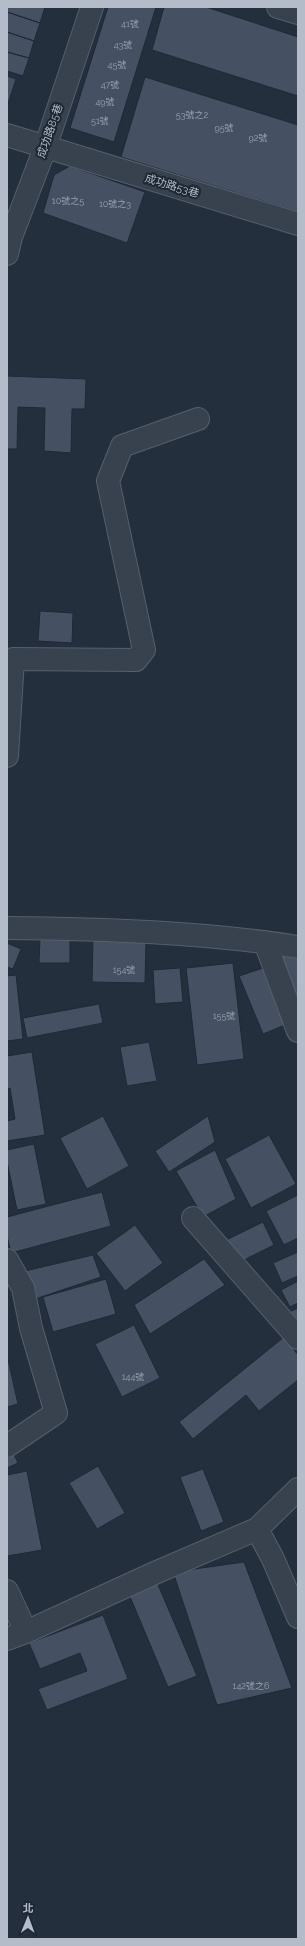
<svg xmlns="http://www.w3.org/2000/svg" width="305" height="1946" font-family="Raleway,'Noto Sans TC',sans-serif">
<rect width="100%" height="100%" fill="#242f3e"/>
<path fill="#455162" stroke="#1f2835" d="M7,7H45L40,23L7,12Z
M108,7H156L114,142L70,128Z
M164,7H206L298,37V96L152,50Z
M7,12L40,23L34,41L7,32Z
M7,32L34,41L29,58L7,52Z
M7,52L29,58L23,76L7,71Z
M7,76L16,79L7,107Z
M145,77L298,125V212L121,157Z
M70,166L145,192L127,243L43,213L54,175Z
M7,376L86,379L85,409H72L71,453L44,451L45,408L18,407L17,449H7Z
M40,611L73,613L72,643L38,641Z
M40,937L70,938V963H39Z
M93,940H146L145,983L92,982Z
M7,943L21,949L13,969L7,967Z
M277,954L298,955V1020Z
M233,963L244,1059L197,1065L186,968Z
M266,967L290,1023L263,1034L239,976Z
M180,968L183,1002L155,1004L153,970Z
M16,975L23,1039L7,1041V976Z
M99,1004L103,1023L27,1038L23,1018Z
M149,1042L157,1081L127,1086L120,1047Z
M32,1052L45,1135L7,1141V1121L15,1119L10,1088L7,1089V1056Z
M103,1116L129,1166L87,1189L60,1138Z
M208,1116L215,1142L169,1172L155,1151Z
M269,1135L296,1184L251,1208L225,1159Z
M34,1144L46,1204L17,1210L7,1161V1150Z
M215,1150L236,1199L203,1217L176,1171Z
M102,1192L111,1226L11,1253L7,1236V1217Z
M298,1195V1238L284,1245L266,1211Z
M263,1222L274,1245L236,1264L224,1241Z
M135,1225L163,1263L125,1291L96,1253Z
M298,1252V1276L282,1283L273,1263Z
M93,1255L101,1277L32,1300L25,1271Z
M204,1259L225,1285L150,1334L134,1305Z
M106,1279L116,1314L53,1332L43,1297Z
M298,1281V1303L290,1307L281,1290Z
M298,1308V1330L289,1312Z
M134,1325L160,1378L122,1397L95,1344Z
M284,1337L298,1355V1380L259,1411L246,1395L193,1439L179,1422Z
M7,1355L18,1404L7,1407Z
M12,1450L18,1463L7,1468V1453Z
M98,1466L125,1513L97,1529L69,1483Z
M203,1469L224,1522L201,1531L180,1477Z
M27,1471L42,1550L7,1556V1475Z
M244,1562L292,1688L217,1705L173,1572Z
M156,1580L197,1676L168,1687L128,1592Z
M103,1615L128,1679L47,1710L38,1689L87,1671L80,1653L40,1669L29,1643Z"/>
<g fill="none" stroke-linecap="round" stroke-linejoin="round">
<defs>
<path id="minor" d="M278,7L298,13
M7,135L298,224
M7,254L11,237L45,148L92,7
M7,756L13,659L136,660L144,650L108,481L122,446L198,419
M7,928C104,929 202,932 298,947
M265,942L298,1031
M193,1218L298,1338
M7,1260L23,1288L31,1328L56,1413L7,1446
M257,1529L273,1559L298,1617
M7,1591L26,1632
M7,1639L26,1632L157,1572L257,1529L298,1489"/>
</defs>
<use href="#minor" stroke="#565f6c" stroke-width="24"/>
<use href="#minor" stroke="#38414e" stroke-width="22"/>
</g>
<g text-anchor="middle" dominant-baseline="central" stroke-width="4" stroke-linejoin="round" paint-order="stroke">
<g font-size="9" fill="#98a1af">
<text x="130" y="24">41號</text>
<text x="123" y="45">43號</text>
<text x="117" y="65">45號</text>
<text x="110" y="85">47號</text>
<text x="105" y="102">49號</text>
<text x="192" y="115">53號之2</text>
<text x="100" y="121">51號</text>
<text x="224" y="128">95號</text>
<text x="258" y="138">92號</text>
<text x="68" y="201">10號之5</text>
<text x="115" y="204">10號之3</text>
<text x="124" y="970">154號</text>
<text x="224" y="1016">155號</text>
<text x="133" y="1377">144號</text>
<text x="251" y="1686">142號之6</text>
</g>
<g font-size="11" fill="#b4bcc9" stroke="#1d2633">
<text transform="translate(50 131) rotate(-71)">成功路85巷</text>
<text transform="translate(172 186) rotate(17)">成功路53巷</text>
</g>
</g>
<rect width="305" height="1946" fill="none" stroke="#b4bcc9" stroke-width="16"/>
<g transform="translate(28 1918) rotate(1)" stroke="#1d2633" stroke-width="3" paint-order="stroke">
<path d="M0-3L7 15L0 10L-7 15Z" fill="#b4bcc9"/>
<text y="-6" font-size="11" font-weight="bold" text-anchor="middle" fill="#b4bcc9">北</text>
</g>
</svg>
